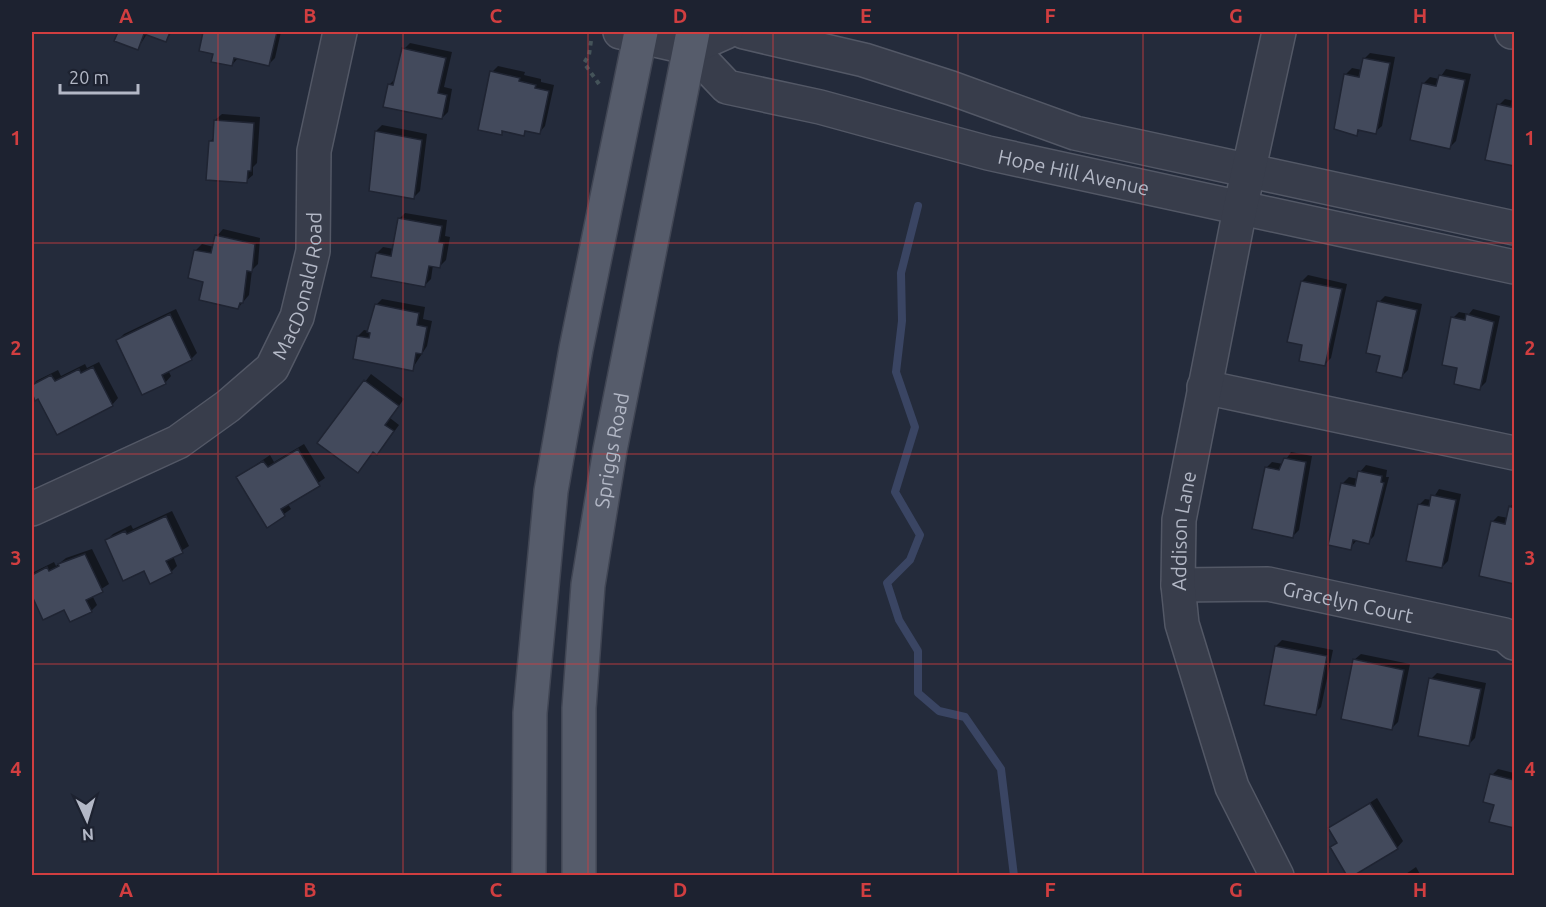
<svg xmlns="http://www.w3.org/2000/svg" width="1546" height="907" font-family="Ubuntu,sans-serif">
<rect width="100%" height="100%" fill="#242b3b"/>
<path fill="#0007" d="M120,32H172L165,41L147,34L138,48L116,40Z
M204,32H281L275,58L269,64L238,58L232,65L215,53L201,50Z
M410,43L452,52L444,87L452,89L448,112L442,118L389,85L396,78L404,49Z
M1370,53L1395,57L1382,126L1375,132L1361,129L1356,134L1346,74L1352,68L1362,70L1364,59Z
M498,66L525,72L524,75L541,79V82L554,85L545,126L539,133L527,130L523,134L505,130L502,133L492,72Z
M1446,69L1471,74L1456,141L1450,147L1412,139L1424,83L1430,77L1439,79Z
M1514,97V165L1487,159L1499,105L1505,99L1514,101Z
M222,114L260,117L257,163L253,167V175L246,181L210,142L214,137L215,120Z
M382,125L427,134L420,191L414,197L376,131Z
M405,213L447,220L445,236L450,237L446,260L439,267L433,265L431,279L425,285L377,253L383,247L394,249L399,219Z
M223,229L260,238L258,264L252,270L249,295L238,308L205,281L195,251L202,244L214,247L217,236Z
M1308,275L1347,284L1331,358L1324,365L1304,344L1302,281Z
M1385,296L1422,304L1408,370L1402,376L1382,355L1379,302Z
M382,299L425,307L423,319L432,321L427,346L412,369L358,336L364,330L369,331L376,305Z
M176,309L197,353L191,359L168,370L171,376L165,383L118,340L124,334Z
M1473,309L1500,316L1486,382L1480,388L1459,367L1453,318L1459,312L1469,314Z
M99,362L118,398L112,405L36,399L32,390L36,381L58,370L61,376L85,364L87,368Z
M371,374L404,399L390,418L399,425L383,447L377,453L374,451L364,464L319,442Z
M304,444L325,478L288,504L291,509L267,526L238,477L270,455L274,462Z
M1291,452L1312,456L1299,530L1293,536L1266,468L1272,462L1283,464Z
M1366,465L1387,470L1386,477H1389L1374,536L1368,542L1357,540L1350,548L1342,484L1349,477L1358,479L1360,472Z
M1439,489L1461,494L1448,561L1442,567L1419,505L1425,499L1432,500Z
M1514,503V583L1481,575L1492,522L1498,516L1508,518L1510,507Z
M172,511L189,546L173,556L177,566L171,572L107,540L113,534L131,525L133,529Z
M92,549L109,584L92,595L97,605L91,611L65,608L44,618L32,592V573L54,562L56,566L66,558Z
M1282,640L1333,650L1321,707L1315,713L1276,646Z
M1361,654L1410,664L1398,722L1392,728L1354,660Z
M1437,673L1486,683L1475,738L1469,744L1431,679Z
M1498,769L1514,773V827L1491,821L1496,804L1492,775Z
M1377,798L1403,841L1397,848L1332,847L1338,841L1330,829Z
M1416,867L1421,876H1403Z"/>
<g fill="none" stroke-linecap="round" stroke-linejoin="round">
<path stroke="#3a4563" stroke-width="8" d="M918,206L901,273L902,321L896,372L915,427L895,492L920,535L910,560L887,583L899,620L918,651V693L939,711L965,717L1001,769L1014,876"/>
</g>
<path fill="#434a5c" stroke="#1f2432" stroke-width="1.5" d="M118,32H170L166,42L144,34L138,50L114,41Z
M203,32H277L269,66L234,58L232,66L211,62L213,54L199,51Z
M402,48L446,58L438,93L447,95L442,119L383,107L388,84L393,85Z
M1363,58L1390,63L1376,134L1358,130L1357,136L1334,129L1344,74L1359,77Z
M490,71L520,78L519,81L536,85L535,88L549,91L540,134L525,131L524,136L502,131V135L478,130Z
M1439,75L1465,80L1450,149L1410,140L1422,83L1436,86Z
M1514,91V166L1485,160L1497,104L1511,107Z
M214,120L254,123L251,171H248L247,183L206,180L209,141H213Z
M375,131L422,140L414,199L369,191Z
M398,218L442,226L439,242L444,243L440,268L429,266L425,287L371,277L376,253L391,256Z
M215,235L255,244L252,272L247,271L243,303H240L238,309L199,300L203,282L188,278L194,250L211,253Z
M1301,281L1342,289L1325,366L1299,361L1302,345L1287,342Z
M1377,301L1417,310L1402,378L1376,372L1380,356L1366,353Z
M375,304L419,313L417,325L427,327L422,354L416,353L413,371L353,359L357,336L369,338L370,333L367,332Z
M170,314L192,360L162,375L166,384L142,395L116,340Z
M1466,314L1494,322L1480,390L1454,384L1457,368L1442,365L1451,317L1465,320Z
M93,367L113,406L57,435L38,399L35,401L32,393V385L51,375L55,381L79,369L81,373Z
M364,380L399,406L385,425L394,431L377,455L373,452L358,473L317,443Z
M298,449L320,486L281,509L285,516L267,528L236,477L263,461L268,467Z
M1284,458L1306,462L1293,538L1252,529L1265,467L1279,470Z
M1358,471L1382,476L1381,482L1384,483L1369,544L1353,540L1351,550L1328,545L1341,483L1355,486Z
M1431,495L1456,500L1442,568L1406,561L1418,504L1429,506Z
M1509,506L1514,508V584L1479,576L1491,521L1505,524Z
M166,516L183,553L166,561L172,573L150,584L144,571L123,581L105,540L125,531L127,534Z
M85,554L103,592L86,600L92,612L70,622L64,610L43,620L32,596V575L47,567L49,571L59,566L58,564Z
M1275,646L1327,656L1316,715L1264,705Z
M1353,659L1404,670L1392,730L1341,719Z
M1429,678L1481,689L1469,746L1418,736Z
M1490,774L1514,780V828L1489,822L1494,805L1483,802Z
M1370,803L1398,849L1353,876H1347L1330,847L1337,843L1328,828Z"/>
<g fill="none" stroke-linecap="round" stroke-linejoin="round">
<defs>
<g id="minor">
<path d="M620,32L690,48"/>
<path d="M744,32L864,60L951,88L1075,133L1514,228"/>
<path d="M1512,32H1514"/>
<path id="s1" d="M690,48L727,87L820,107L988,153L1514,267"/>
<path d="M690,48L726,32"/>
<path d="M1204,387L1514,453"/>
<path id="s2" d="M32,509L178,442L228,406L272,368L297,317L313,251L314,151L340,32"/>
<path id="s3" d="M1178,585L1268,584L1505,635L1514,643"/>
<path id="s4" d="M1277,876L1232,787L1182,624L1178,585L1179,520L1240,209L1279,32"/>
</g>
<g id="major">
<path d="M529,876L530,713L551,491L576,349L641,32"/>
<path id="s5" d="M579,876V708L588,585L610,450L693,32"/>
</g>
</defs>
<use href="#minor" stroke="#535866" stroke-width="36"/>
<use href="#major" stroke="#414654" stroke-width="36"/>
<path stroke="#445359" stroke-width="4" stroke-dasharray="4.5 4.5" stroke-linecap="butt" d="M591,41L589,55L584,63L599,84"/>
<use href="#minor" stroke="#383d4b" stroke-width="33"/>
<use href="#major" stroke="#565c6b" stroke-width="33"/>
</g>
<path fill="none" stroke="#d13e40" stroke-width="1.5" stroke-opacity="0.55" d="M218,32V876M403,32V876M588,32V876M773,32V876M958,32V876M1143,32V876M1328,32V876M32,243H1514M32,454H1514M32,664H1514"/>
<g text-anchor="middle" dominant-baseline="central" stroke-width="4.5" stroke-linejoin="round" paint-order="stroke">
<g font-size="20" fill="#b3b8c6" stroke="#1d2230">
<text stroke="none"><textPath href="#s1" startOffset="411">Hope Hill Avenue</textPath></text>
<text stroke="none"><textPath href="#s2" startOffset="368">MacDonald Road</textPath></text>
<text stroke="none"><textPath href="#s5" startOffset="428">Spriggs Road</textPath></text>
<text stroke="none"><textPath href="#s4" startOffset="364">Addison Lane</textPath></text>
<text stroke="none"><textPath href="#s3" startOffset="172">Gracelyn Court</textPath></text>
</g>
</g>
<rect width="1546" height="907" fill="none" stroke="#1d2230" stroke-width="66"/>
<g transform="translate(87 820) rotate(176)" stroke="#1d2230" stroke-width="4.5" paint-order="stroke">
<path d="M0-4.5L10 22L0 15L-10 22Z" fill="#b3b8c6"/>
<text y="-9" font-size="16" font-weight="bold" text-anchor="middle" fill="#b3b8c6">N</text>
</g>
<path d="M60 84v9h78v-9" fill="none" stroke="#b3b8c6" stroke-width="3"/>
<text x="69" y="84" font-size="18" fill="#b3b8c6" stroke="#1d2230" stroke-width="4.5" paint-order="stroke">20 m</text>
<rect x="33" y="33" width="1480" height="841" fill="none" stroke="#d13e40" stroke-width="2"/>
<g font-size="20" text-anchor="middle" font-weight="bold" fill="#d13e40">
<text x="126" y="23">A</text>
<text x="310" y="23">B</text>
<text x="496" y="23">C</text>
<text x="680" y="23">D</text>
<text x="866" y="23">E</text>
<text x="1050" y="23">F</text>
<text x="1236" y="23">G</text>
<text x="1420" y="23">H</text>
<text x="16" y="145">1</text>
<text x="1530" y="145">1</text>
<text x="16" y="355">2</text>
<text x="1530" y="355">2</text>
<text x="16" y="565">3</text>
<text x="1530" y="565">3</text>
<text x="16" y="776">4</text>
<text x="1530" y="776">4</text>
<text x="126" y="897">A</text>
<text x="310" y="897">B</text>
<text x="496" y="897">C</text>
<text x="680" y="897">D</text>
<text x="866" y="897">E</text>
<text x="1050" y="897">F</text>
<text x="1236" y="897">G</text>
<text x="1420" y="897">H</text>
</g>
</svg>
